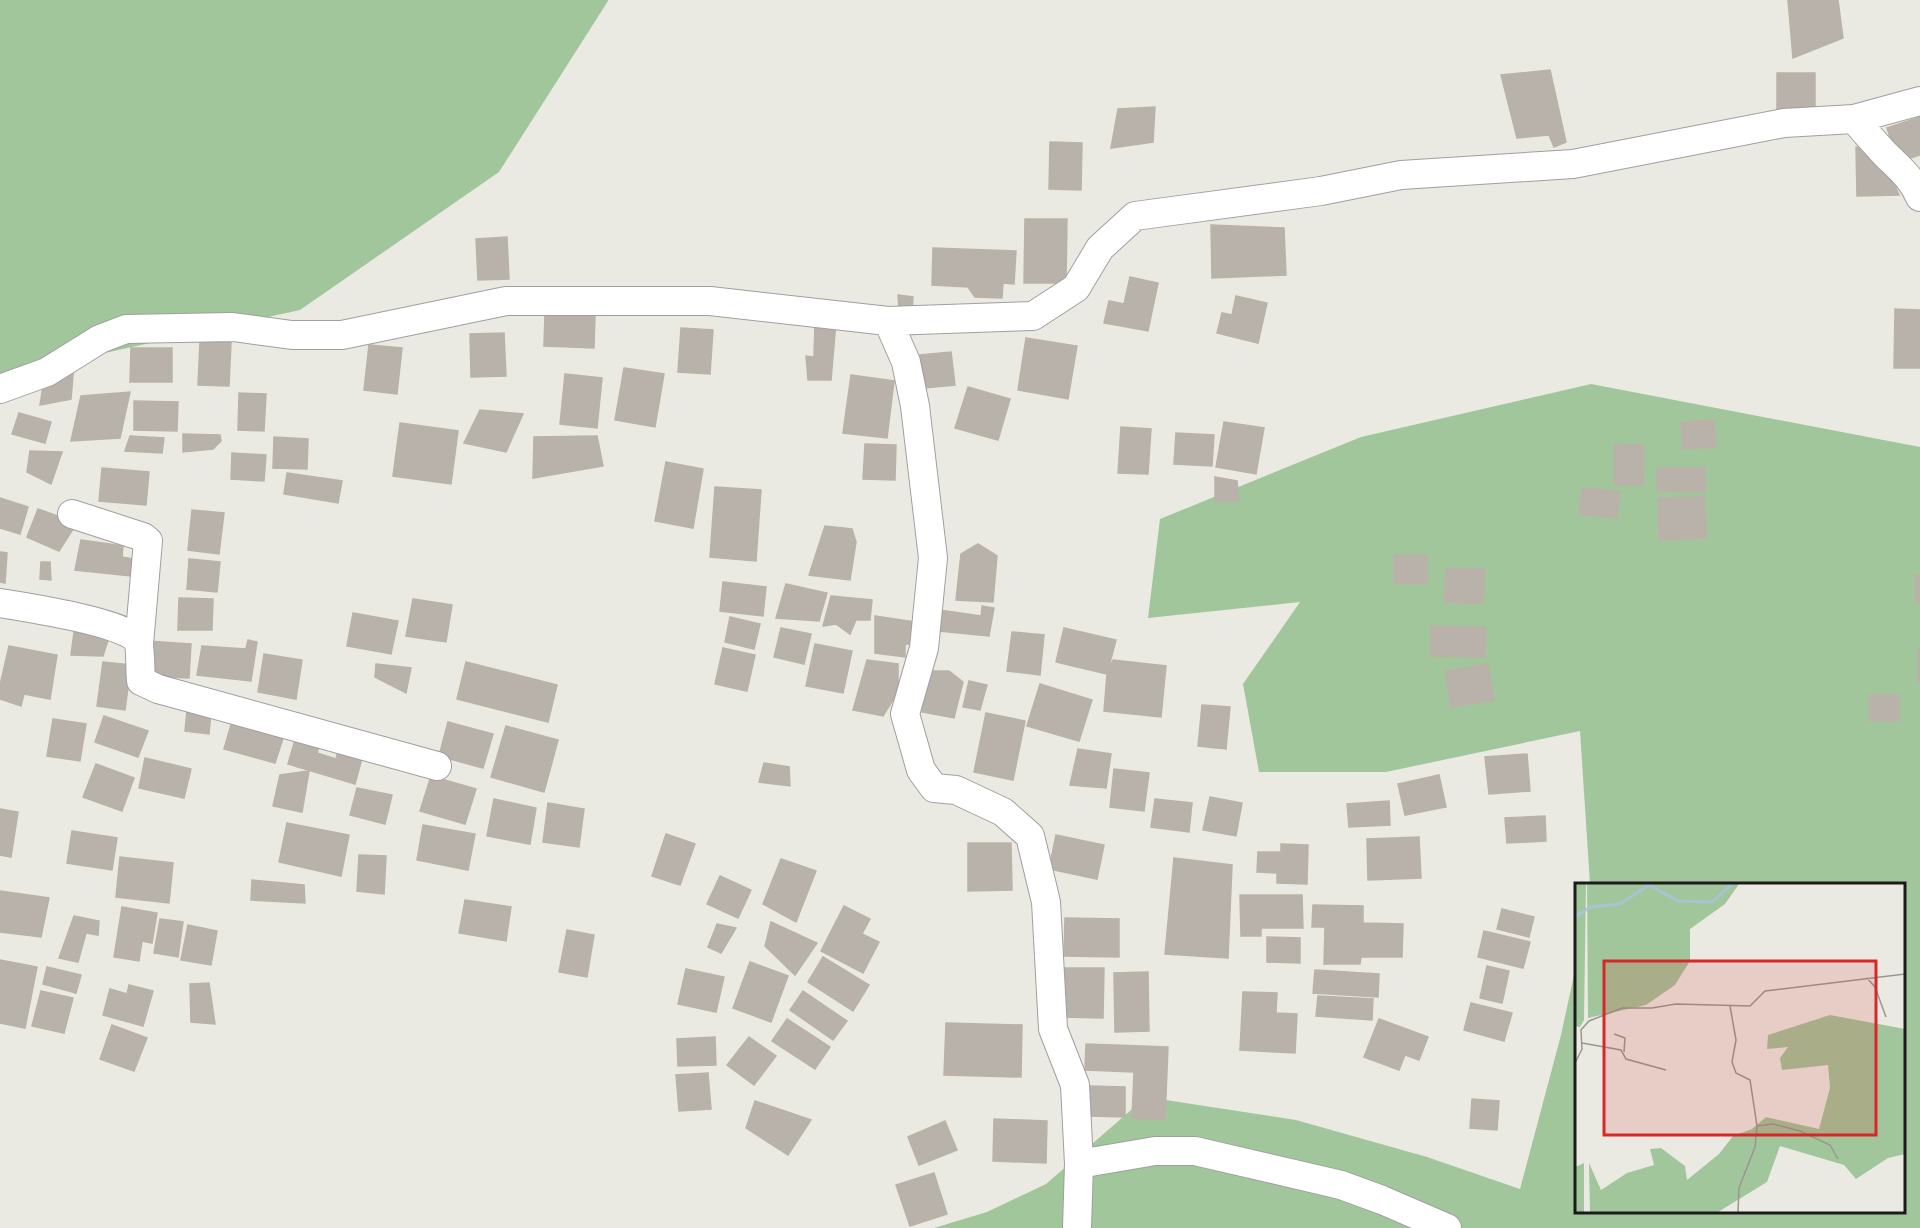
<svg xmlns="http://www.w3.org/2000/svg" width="1920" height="1228" font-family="'Source Sans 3',sans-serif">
<rect width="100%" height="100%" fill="#ebeae2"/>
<path fill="#a2c69b" d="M0,0H608V1L499,172L300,310L0,376Z
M1591,384L1920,447V1228H934L987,1212L1046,1184L1146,1097L1296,1120L1427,1157L1520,1189L1561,1035L1576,966V1212H1904V884H1590L1580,731L1386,772H1259L1243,684L1300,602L1148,618L1160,519L1361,437Z"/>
<path fill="#b8b2ab" stroke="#bbb2a6" stroke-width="1.5" d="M1788,0H1838L1843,38L1793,58Z
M1550,70L1566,142L1554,147L1549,135L1517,138L1501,75Z
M1777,73H1815V112H1777Z
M1155,107L1153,142L1111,148L1118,109Z
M1920,117V155L1898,162L1887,128Z
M1050,142L1082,143L1081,190L1049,189Z
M1856,147H1878L1899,195L1857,196Z
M1025,219H1067L1066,283H1024Z
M1211,225L1284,228L1286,275L1212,278Z
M507,237L509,279L478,280L476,239Z
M933,248L1016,251L1014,284L1003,283L1002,298L975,297L968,287L932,285Z
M1130,277L1158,283L1148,331L1104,323L1109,301L1124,304Z
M898,295L913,297L912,310H899Z
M1236,296L1267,303L1258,343L1217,333L1222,313L1232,315Z
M1895,309L1920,310V368H1894Z
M545,313L595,315L594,348L544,346Z
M815,321L836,322L831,380H808L806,356L814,357Z
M681,328L713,330L710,374L678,372Z
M504,333L506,376L471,377L470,334Z
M1026,338L1077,346L1068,399L1018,390Z
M200,341L231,342L229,386L198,385Z
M369,345L402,348L397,394L364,390Z
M131,348H172V382H130Z
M951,352L955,385L924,388L920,355Z
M74,364L71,399L40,405L44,380Z
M624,368L664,374L655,427L615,420Z
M565,374L602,378L597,428L560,424Z
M851,375L894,381L887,438L843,433Z
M968,387L1010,399L998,440L955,428Z
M130,392L120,438L71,441L81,396Z
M239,393L266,394L264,431L238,430Z
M134,401L178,402L177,431L134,430Z
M480,410L523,414L506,452L464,443Z
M19,413L51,422L45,443L12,434Z
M1714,420L1716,447L1683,449L1681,422Z
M1224,422L1264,428L1256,474L1216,467Z
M400,423L458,431L451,484L393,476Z
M1121,427L1151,429L1148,474L1118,473Z
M1176,433L1214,435L1212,466L1174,464Z
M183,434L220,435L221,441L213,449L183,452Z
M130,436L164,438L162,453L125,451Z
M597,436L603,466L533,478L534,437Z
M274,437L308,439L307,469L273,468Z
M865,444L896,445L895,480L863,479Z
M1614,444L1644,445L1643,485H1614Z
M30,451L62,452L51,484L27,472Z
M232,453L266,455L264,481L231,479Z
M666,462L703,469L693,528L655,521Z
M102,468L149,472L146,505L99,501Z
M1657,468H1705V492L1657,491Z
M287,473L342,481L338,503L284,494Z
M1215,477L1237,481L1239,502L1215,501Z
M715,487L761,490L756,561L710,557Z
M1582,488L1620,491L1617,518L1579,514Z
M1704,497L1706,538L1659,540L1658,498Z
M0,498L28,507L20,534L0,528Z
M38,509L77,523L59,551L27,537Z
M192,510L224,513L219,554L188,550Z
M825,526L852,529L856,542L850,580L809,575Z
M81,540L123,546L122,557L134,559L131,576L75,570Z
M978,544L997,556L993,602L956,600L961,554Z
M0,552L7,553L5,583L0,582Z
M1394,555H1427V584L1394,583Z
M189,559L220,562L217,592L187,589Z
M41,562H50L51,580L40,579Z
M1446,568L1485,569L1483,604L1444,602Z
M1915,575H1920V602H1915Z
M723,582L766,587L763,616L720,611Z
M786,584L827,593L819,621L776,618Z
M831,596L872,600L870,620H856L850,634L836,624L823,626Z
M179,598L213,599L212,630H178Z
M413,599L452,605L446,642L406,636Z
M982,606L994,608L989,636L939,631L940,610L981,616Z
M353,613L398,621L391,654L347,646Z
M875,616L923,623L917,644H905V657L875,653Z
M730,617L760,624L754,649L725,642Z
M75,625L110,634L103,656L71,655Z
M1431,626L1486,627L1485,657L1431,656Z
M781,628L811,634L804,664L774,657Z
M1064,628L1116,640L1107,674L1056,662Z
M1012,632L1044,635L1040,675L1007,671Z
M248,640L257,642L251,681L197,675L202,646L246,649Z
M147,641L191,644L189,678L150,676Z
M815,644L852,651L843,693L806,686Z
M9,646L57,655L50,699L24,694L21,706L0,699V685Z
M723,648L755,655L747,691L715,684Z
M1918,650H1920V683H1918Z
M264,654L302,660L296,699L258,692Z
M867,660L898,664V692L883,716L853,710Z
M1113,660L1166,666L1161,717L1104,711L1107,674Z
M103,662L131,665L125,710L97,706Z
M466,662L557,685L548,722L457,699Z
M376,664L411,668L406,693L375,677Z
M1488,664L1494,700L1451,707L1445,671Z
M931,671H949L963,682L954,718L922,712Z
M969,681L987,685L980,710L963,707Z
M1040,684L1092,700L1079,741L1027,726Z
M1869,695H1899V721H1869Z
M1202,705L1230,707L1226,749L1198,746Z
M187,710L211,712L209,734L185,731Z
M986,713L1025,721L1013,780L974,772Z
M104,716L148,731L138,757L95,742Z
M233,718L285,732L275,763L224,749Z
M53,719L86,724L80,761L47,756Z
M448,722L493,734L483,768L439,756Z
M506,726L558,740L544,792L491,777Z
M297,733L321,740L317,753L336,759L340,743L364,751L355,784L288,764Z
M1078,749L1111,754L1106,788L1070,785Z
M1527,754L1530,791L1489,794L1485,757Z
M145,758L191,769L184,798L139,788Z
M764,763L789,767L790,786L759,782Z
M96,764L134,778L122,811L83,797Z
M1114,769L1149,773L1144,811L1110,807Z
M309,771L302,812L273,806L280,775Z
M1439,775L1446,807L1405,815L1398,784Z
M431,776L476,789L465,824L420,811Z
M357,788L392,795L385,824L350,815Z
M1210,797L1242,803L1236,836L1203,830Z
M494,799L536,808L530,844L487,836Z
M1155,799L1192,803L1189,832L1151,827Z
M1389,801L1390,825L1349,827L1347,804Z
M548,803L584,809L579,847L543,842Z
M0,809L18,812L11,857L0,855Z
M1545,816L1546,841L1507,843L1505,818Z
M287,823L349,835L341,876L279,862Z
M423,825L475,834L468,870L417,860Z
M72,831L117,838L112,870L67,863Z
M666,834L695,844L680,885L652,876Z
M1056,835L1104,845L1097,879L1049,869Z
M1419,837L1421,878L1368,880L1367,839Z
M968,843H1011L1012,890L968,891Z
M1281,844L1308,845L1307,884L1277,883V873L1257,872L1258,852H1281Z
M359,855L386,856L384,894L357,891Z
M120,857L173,863L169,903L116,897Z
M1174,858L1232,865L1228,958L1165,954Z
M781,859L816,871L796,922L763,904Z
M720,876L751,890L738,918L707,904Z
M252,880L304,885L305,903L251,900Z
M0,891L49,898L41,937L0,932Z
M1240,895H1302L1303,928H1261V936H1241Z
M465,900L511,907L506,941L459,933Z
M1313,905L1363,906V923L1403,924L1402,957H1361L1360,964H1324L1325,927H1312Z
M844,906L870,919L862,934L879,942L863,973L821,951Z
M122,907L157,913L152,943L142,941L139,961L114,957Z
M1502,909L1534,917L1529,937L1497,929Z
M74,916L99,921L98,935L86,933L78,962L59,958Z
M1065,918L1119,919V957L1064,956Z
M160,919L183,922L178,957L154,953Z
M771,922L817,943L795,975L765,946Z
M717,924L736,928L721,953L708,947Z
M188,925L217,931L211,965L181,960Z
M567,930L594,935L587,977L559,972Z
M1484,931L1530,942L1523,968L1478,957Z
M1267,937L1300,938V963L1267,962Z
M823,957L869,985L853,1011L808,982Z
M0,960L37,967L25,1028L0,1023Z
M750,962L788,976L771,1022L733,1008Z
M1487,966L1509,971L1502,1003L1480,998Z
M47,967L81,975L76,993L43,984Z
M1064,968H1104L1103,1018L1063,1017Z
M686,969L724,977L716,1012L678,1004Z
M1315,970L1379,974L1378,997L1313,993Z
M1148,972L1149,1031L1115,1032L1114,973Z
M209,983L215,1024L191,1022L190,984Z
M129,985L153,991L143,1026L103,1015L110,989L127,994Z
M41,991L73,998L64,1033L32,1026Z
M803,991L847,1021L833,1040L790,1010Z
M1243,992L1277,993L1276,1013L1297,1014L1295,1053L1240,1050Z
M1318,996L1373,999L1372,1020L1316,1016Z
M1471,1003L1512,1013L1504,1041L1464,1030Z
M787,1019L830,1047L815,1069L772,1041Z
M1379,1019L1428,1037L1419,1060L1405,1055L1399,1070L1364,1057Z
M946,1023L1022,1025L1021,1077L944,1075Z
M112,1025L147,1038L134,1071L100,1059Z
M715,1037L716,1065L678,1066L677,1039Z
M749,1037L776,1056L754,1085L727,1065Z
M1086,1044L1168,1047L1165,1120L1132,1118L1134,1072L1085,1070Z
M708,1073L711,1109L679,1111L676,1075Z
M1089,1086L1125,1087V1117L1089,1116Z
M1472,1099L1499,1101L1497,1130L1470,1128Z
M755,1101L811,1120L788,1155L746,1128Z
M994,1119L1047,1121L1046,1163L993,1161Z
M945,1121L957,1150L919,1165L908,1137Z
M934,1173L947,1214L910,1226L896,1185Z"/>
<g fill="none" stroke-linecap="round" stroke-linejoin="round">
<defs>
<path id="minor" d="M1854,119C1864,131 1874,142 1885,154C1900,169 1911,177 1920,197
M888,321L906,362L915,406L933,558L924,648L905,714L921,770L934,788L956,790L1003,812L1030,836L1046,902L1053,1029L1075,1085L1079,1164L1077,1228
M0,389L47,372L100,339L126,329L233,327L292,335H342L506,301H710L888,321L1033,316L1076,288L1100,248L1135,216L1321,191L1401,175L1573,164L1784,123L1854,119L1920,101
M72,514L143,537L148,541L139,644
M0,603C25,607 124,622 137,640C141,646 140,672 141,681L158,689L437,766
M1079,1164L1155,1151H1195L1341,1185L1382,1200L1447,1228"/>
</defs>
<use href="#minor" stroke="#9f9f9f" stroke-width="30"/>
<use href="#minor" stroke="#fff" stroke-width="28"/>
</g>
<g transform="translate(1575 883)">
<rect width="330" height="330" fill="#ebeae2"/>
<path d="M0,1H11L9,137L5,144L0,143ZM12,1H164L150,21L115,46V78L100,102L71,122L13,135ZM255,132L330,146V271L313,275L281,296L269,282L205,263L192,299L143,329H15L14,280L26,307L52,290L79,282L75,266L86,265L110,283L112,297L144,271L158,253L177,246L191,234L244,246L255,205L253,182L207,187L205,175L213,164L192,166L193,152ZM9,280V329H0V284Z" fill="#a2c69b"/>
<path fill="none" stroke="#a7c4d5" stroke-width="3" d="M0,34L15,24L45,21L74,2L103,18L137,19L157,1"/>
<path fill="none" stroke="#989792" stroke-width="1.5" d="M292,95L300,104L311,134M155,123L161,157L157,179L161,190L175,197L182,243L180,264L164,305L163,329M39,151L50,155L49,169M7,160L46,167L51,176L91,187M0,180L7,166L6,147L14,138L47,125H77L101,121L175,123L190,108L330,91M182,243L198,241L225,248L255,262L263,276"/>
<path fill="#d62828" fill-opacity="0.15" stroke="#d62828" stroke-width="3" d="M29,78H301V252H29Z"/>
<rect width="330" height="330" fill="none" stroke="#1b1b1b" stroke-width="3"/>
</g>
</svg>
